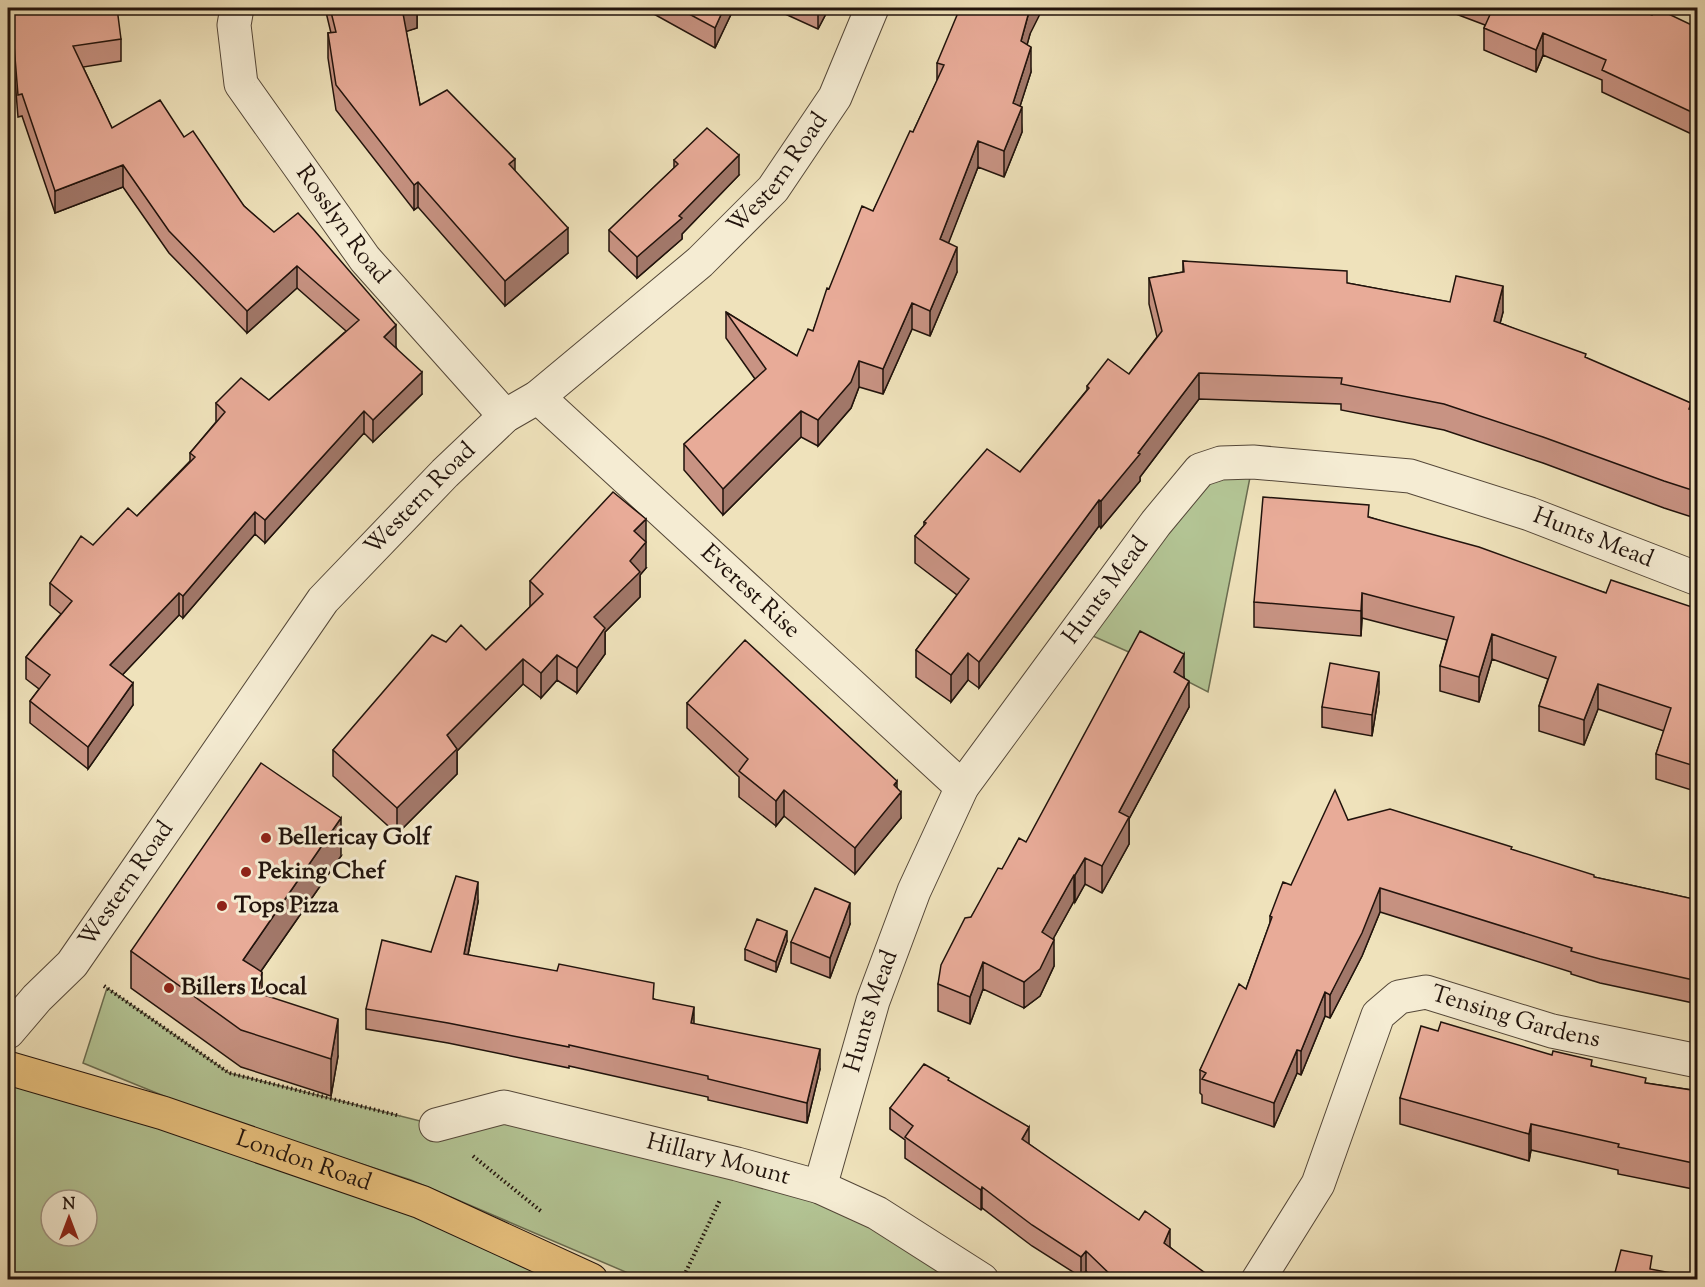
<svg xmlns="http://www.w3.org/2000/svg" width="1705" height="1287" font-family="'Sorts Mill Goudy',serif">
<rect width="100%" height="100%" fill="#efe2bb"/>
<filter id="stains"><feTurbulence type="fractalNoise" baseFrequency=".00333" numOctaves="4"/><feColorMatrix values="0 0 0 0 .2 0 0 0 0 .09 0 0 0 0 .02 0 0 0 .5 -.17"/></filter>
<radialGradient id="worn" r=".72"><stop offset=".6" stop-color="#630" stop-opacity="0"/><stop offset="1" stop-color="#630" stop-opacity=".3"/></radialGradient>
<path fill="#b3c494" stroke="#6a6c50" stroke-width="1.5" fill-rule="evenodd" d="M1253,462L1208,692L1140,657L1077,629L1181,491Z
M107,988L229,1073L436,1125L504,1107L737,1164L982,1279H642L411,1180L213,1116L83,1063Z
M8,1078L163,1113L591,1280H8ZM51,1200H87V1236H51Z"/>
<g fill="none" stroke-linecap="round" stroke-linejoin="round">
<defs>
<g id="minor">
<path id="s1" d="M237,8L234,25L241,84L365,259L505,416"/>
<path id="s2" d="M538,397L962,787"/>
<path id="s3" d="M8,1032L37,998L72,964L323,600L445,473L505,416L538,397L700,262L773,189L835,97L872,8"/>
<path id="s4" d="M436,1125L504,1107L737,1164L820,1187L877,1213L982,1280"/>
<path id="s5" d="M820,1187L873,1001L914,891L962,787L1156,523L1200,470L1221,463L1253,462L1410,476L1530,514L1698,579"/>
<path id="s6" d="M1258,1280L1318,1184L1378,1015L1399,997L1426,992L1552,1031L1698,1061"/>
</g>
<g id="major">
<path id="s7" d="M8,1068L163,1113L421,1202L591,1280"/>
</g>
</defs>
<use href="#minor" stroke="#544738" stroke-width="35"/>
<use href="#major" stroke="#21130c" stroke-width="35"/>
<path stroke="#21130c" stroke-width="4" stroke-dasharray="1.5 3" stroke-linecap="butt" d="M104,986L229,1073L400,1116
M473,1156L542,1212
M682,1280L720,1200"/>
<use href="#minor" stroke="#f5ecd3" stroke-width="33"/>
<use href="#major" stroke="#e8c17e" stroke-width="33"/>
</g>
<path fill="#c89383" stroke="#21130c" stroke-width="1.5" d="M8,8L121,39V61L83,67L112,128L184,137L244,206L396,347L422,394L373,442L364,433L265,543L255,534L183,618L179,615L122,675L133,705L88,769L30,723V701L39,689L26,679V657L61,614L50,605V583L93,545L137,516L190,461V453L216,422V403L269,400L346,331L297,288L247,333L169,253L123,187L55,213L22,116L18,117L14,67H8Z
M325,8H417V28L406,31L420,105L515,171L568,253L505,306L418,207L414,210L336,110L328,58V33H331Z
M652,8H734L715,48L652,13Z
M772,8H829L818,29Z
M1440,8H1635L1652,15L1698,28V137L1602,92V80L1543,55L1536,72L1484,50V28L1485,25Z
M1030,34L1027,44L1031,72L1020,106L1022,132L1004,177L978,167L948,243L957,272L930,336L912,329L883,394L859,387L851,408L818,446L801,437L723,515L684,470V444L755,379L726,338V312L797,356L813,331L829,289L873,211L913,132L937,81V63Z
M674,160L739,175L682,234V239L637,278L609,251V230L674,168Z
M1183,261L1347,283L1503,312L1500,323L1586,358L1691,409L1698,411V519L1664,508L1543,463L1444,430L1341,410V404L1199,399L1140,477V481L1101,528L1099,526L979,688L968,680L951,702L916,677V650L957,595L915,563V536L924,526V522L1020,472L1087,390V386L1129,374L1157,337L1149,304V278L1183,272Z
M1369,517L1606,593L1698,609V792L1656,779V754L1664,731L1598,709L1584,745L1539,731V706L1548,679L1492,659L1479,702L1440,691V666L1447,640L1362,618L1361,636L1254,627V602Z
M646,568L640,575V597L605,632V654L577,693L557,680L541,698L523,684L457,751V774L397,834L333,776V750L446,642L486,650L530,607V581Z
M1184,677L1189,707L1129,819V844L1102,893L1085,884L1075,902L1074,901L1053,939L1054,966L1040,996L1024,1008L983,989L970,1024L938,1011V984L971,917L1002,869L1026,842Z
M1379,692L1372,736L1322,727V707Z
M687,703L897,788L901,818L855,874L784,816L776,826L739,797V777L687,728Z
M1348,820L1512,850L1594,877L1698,900V1004L1600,983L1571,974V972L1380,912L1362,956L1330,1018L1325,1016L1301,1075L1297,1073L1274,1127L1202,1103V1095L1200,1093V1070L1246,989L1270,923V916L1291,885Z
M341,856L261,971L262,995L338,1056L331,1096L241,1067L131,988V951Z
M478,902L468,955L654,999L694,1024L820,1069L807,1123L708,1100V1097L569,1066V1068L448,1043L366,1029V1009L431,952Z
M850,924L830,978L791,963V942Z
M787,941L776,972L745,960V949Z
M1438,1031L1592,1066L1646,1083L1698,1091V1190L1618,1174V1170L1531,1150L1529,1161L1400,1124V1098Z
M949,1081L1029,1144L1170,1247L1208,1280H1095L1086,1271L1081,1277L1032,1246L982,1208L981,1210L905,1158V1140L890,1129V1108Z"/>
<path fill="#a2786a" stroke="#21130c" stroke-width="1.5" d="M402,8H417V28L402,33Z
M724,8H734L715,48V28Z
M819,8H829L818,29V9Z
M1030,8H1043L1030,34L1021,67V41Z
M1543,33V55L1536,72V50Z
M1031,47V72L1013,128V103Z
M1022,107V132L1004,177V151Z
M978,141V167L940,265V239Z
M739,155V175L682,234V239L637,278V257Z
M515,159V184L509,164Z
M123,165V187L55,213V191Z
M418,182V207L414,210V185Z
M568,228V253L505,306V281Z
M957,247V272L930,336V311Z
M297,266V288L247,333V311Z
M1503,286V312L1494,347V321Z
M912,303V329L883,394V369Z
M396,325V347L384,359V337Z
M859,361V387L851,408L818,446V420Z
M422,372V394L373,442V420Z
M1199,373V399L1140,477V481L1101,528V501Z
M364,411V433L265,543V520Z
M801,411V437L723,515V489Z
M1099,500V526L979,688V662Z
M255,512V534L183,618V596Z
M646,519V568L640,575V597L605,632V654L577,693V668L594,617L634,531Z
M179,593V615L110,688V665Z
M1362,593V618L1361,636V611Z
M1492,634V659L1479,702V677Z
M968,653V680L951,702V675Z
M1184,654V681L1174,672Z
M557,655V680L541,698V673Z
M523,659V684L457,751V774L397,834V808L447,735Z
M1379,672V692L1372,736V715Z
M1189,681V707L1129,819V844L1102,893V866L1119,812Z
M133,683V705L88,769V747Z
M1598,684V709L1584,745V720Z
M897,781V797L901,792V818L855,874V848Z
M784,790V816L776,826V801Z
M341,818V856L243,997V960Z
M1085,858V884L1075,902V875Z
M1074,875V901L1042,959V932Z
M478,882V902L464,975V954Z
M1380,888V912L1362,956L1330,1018V995Z
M850,903V924L830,978V958Z
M787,931V941L776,972V962Z
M1054,940V966L1040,996L1024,1008V982Z
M983,962V989L970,1024V997Z
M262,972V1010L258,993Z
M1325,992V1016L1301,1075V1051Z
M694,1007V1028L691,1023Z
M338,1019V1056L331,1096V1059Z
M820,1049V1069L807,1123V1103Z
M1297,1050V1073L1274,1127V1103Z
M1531,1124V1150L1529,1161V1134Z
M1029,1127V1148L1022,1139Z
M982,1187V1208L981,1210V1190Z
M1170,1229V1250L1164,1243Z
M1086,1251V1271L1081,1277V1257Z"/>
<path fill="#e8ab98" stroke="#21130c" stroke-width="1.5" d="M8,8H117L121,39L73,46L112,128L160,100L184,137L193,131L244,206L274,232L298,213L314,230L396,325L384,337L422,372L373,420L364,411L265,520L255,512L183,596L179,593L110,665L133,683L88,747L30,701L50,675L26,657L72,601L50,583L81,536L93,545L128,508L137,516L195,457L190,453L225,412L216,403L241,378L269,400L359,320L297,266L247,311L169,231L123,165L55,191L22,94L18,95L14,45H8Z
M330,8H402L420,105L447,90L515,159L509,164L568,228L505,281L418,182L414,185L336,85L328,33L336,32Z
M678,8H724L715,28Z
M960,8H1030L1021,41L1031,47L1013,103L1022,107L1004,151L978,141L940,239L957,247L930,311L912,303L883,369L859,361L851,382L818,420L801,411L723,489L684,444L766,369L726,312L797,356L808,329L813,331L827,288L829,289L862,206L873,211L910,131L913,132L944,65L937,63Z
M1493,8H1635L1652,15L1656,8L1698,28V115L1602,70L1606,60L1543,33L1536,50L1484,28Z
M707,128L739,155L679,216L682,218L637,257L609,230L678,164L674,160Z
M1183,261L1347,271V283L1450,302L1456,276L1503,286L1494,321L1586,354L1585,357L1691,403L1689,409L1698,412V492L1664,481L1543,437L1444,404L1341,384L1342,378L1199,373L1138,453L1140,454L1101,501L1099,500L979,662L968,653L951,675L916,650L969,579L915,536L926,523L924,522L987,449L1020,472L1089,388L1087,386L1108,359L1129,374L1162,331L1149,278L1184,272Z
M613,492L646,519L634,531L646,542L630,561L640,572L594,617L605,628L577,668L557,655L541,673L523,659L447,735L457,749L397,808L333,750L432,635L446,642L461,625L486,650L543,594L530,581Z
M1263,497L1369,505L1368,517L1479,547L1606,593L1611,580L1698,609V767L1656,754L1671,708L1598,684L1584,720L1539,706L1556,657L1492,634L1479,677L1440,666L1454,617L1362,593L1361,611L1254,602Z
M1140,631L1184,654L1174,672L1189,681L1119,812L1129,817L1102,866L1085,858L1075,875H1074L1042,932L1054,940L1040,969L1024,982L983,962L970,997L938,984L941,965L965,918L971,917L998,868L1002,869L1019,838L1026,842Z
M745,640L897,781L894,785L901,792L855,848L784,790L776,801L739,771L748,759L687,703Z
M1330,663L1379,672L1372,715L1322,707Z
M261,763L341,818L243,960L262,972L258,993L338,1019L331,1059L241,1030L131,951Z
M1335,790L1348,820L1390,809L1512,847L1511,849L1594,875V877L1698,900V981L1600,959L1571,951L1572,948L1380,888L1362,933L1330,995L1325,992L1301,1051L1297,1050L1274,1103L1202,1079L1206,1073L1200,1070L1239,984L1246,989L1272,917L1270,916L1283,882L1291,885Z
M456,876L478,882L464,954L557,971L559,964L654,983L653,999L694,1007L691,1023L820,1049L807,1103L708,1079V1076L569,1045V1047L448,1023L366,1009L382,940L431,952Z
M815,888L850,903L830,958L791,942Z
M757,919L787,931L776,962L745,949Z
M1441,1022L1552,1055L1553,1051L1592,1060L1591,1066L1646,1078L1645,1083L1698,1091V1164L1618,1147L1619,1144L1531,1124L1529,1134L1400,1098L1421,1026L1438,1031Z
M924,1064L949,1078L948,1080L1029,1127L1022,1139L1139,1220L1145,1211L1170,1229L1164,1243L1208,1275L1205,1280H1116L1086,1251L1081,1257L1032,1225L982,1187L981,1190L905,1137L913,1126L890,1108Z
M1621,1250L1652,1256L1650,1269L1698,1278V1280H1613Z"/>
<g fill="#8f2418" stroke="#f5ecd3" stroke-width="2">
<circle cx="266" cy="838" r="6"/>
<circle cx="246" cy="872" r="6"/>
<circle cx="222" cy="906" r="6"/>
<circle cx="169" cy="988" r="6"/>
</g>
<g text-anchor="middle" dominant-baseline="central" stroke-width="6" stroke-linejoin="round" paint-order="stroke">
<g font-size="24" fill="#21130c" stroke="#f5ecd3">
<text stroke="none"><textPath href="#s3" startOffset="1162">Western Road</textPath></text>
<text stroke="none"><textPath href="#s1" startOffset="250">Rosslyn Road</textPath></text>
<text stroke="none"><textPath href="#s3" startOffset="676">Western Road</textPath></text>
<text stroke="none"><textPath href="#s5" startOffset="1227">Hunts Mead</textPath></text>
<text stroke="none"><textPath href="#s5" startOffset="669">Hunts Mead</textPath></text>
<text stroke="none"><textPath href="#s2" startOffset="288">Everest Rise</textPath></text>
<text stroke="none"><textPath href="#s3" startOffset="190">Western Road</textPath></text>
<text stroke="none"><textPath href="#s5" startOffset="183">Hunts Mead</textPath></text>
<text stroke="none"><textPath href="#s6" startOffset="441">Tensing Gardens</textPath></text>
<text stroke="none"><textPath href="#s4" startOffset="291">Hillary Mount</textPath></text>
<text stroke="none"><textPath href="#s7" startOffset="310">London Road</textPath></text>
</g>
<g font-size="24" font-weight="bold" fill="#21130c" stroke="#f5ecd3" text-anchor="start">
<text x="278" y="838">Bellericay Golf</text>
<text x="258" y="872">Peking Chef</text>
<text x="234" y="906">Tops Pizza</text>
<text x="181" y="988">Billers Local</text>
</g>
</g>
<rect width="1705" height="1287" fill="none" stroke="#efe2bb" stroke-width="30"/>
<rect x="9" y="9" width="1687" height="1269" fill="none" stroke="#21130c" stroke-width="3"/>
<rect x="15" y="15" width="1675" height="1257" fill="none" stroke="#21130c" stroke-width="1.5"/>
<g transform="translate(69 1218)"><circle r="28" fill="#f5ecd3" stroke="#a09583" stroke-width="1.5"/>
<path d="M0-4.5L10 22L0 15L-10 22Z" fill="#8f2418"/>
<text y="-9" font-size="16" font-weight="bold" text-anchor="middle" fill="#21130c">N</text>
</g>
<rect width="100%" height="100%" filter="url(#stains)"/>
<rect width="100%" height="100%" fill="url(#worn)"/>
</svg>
